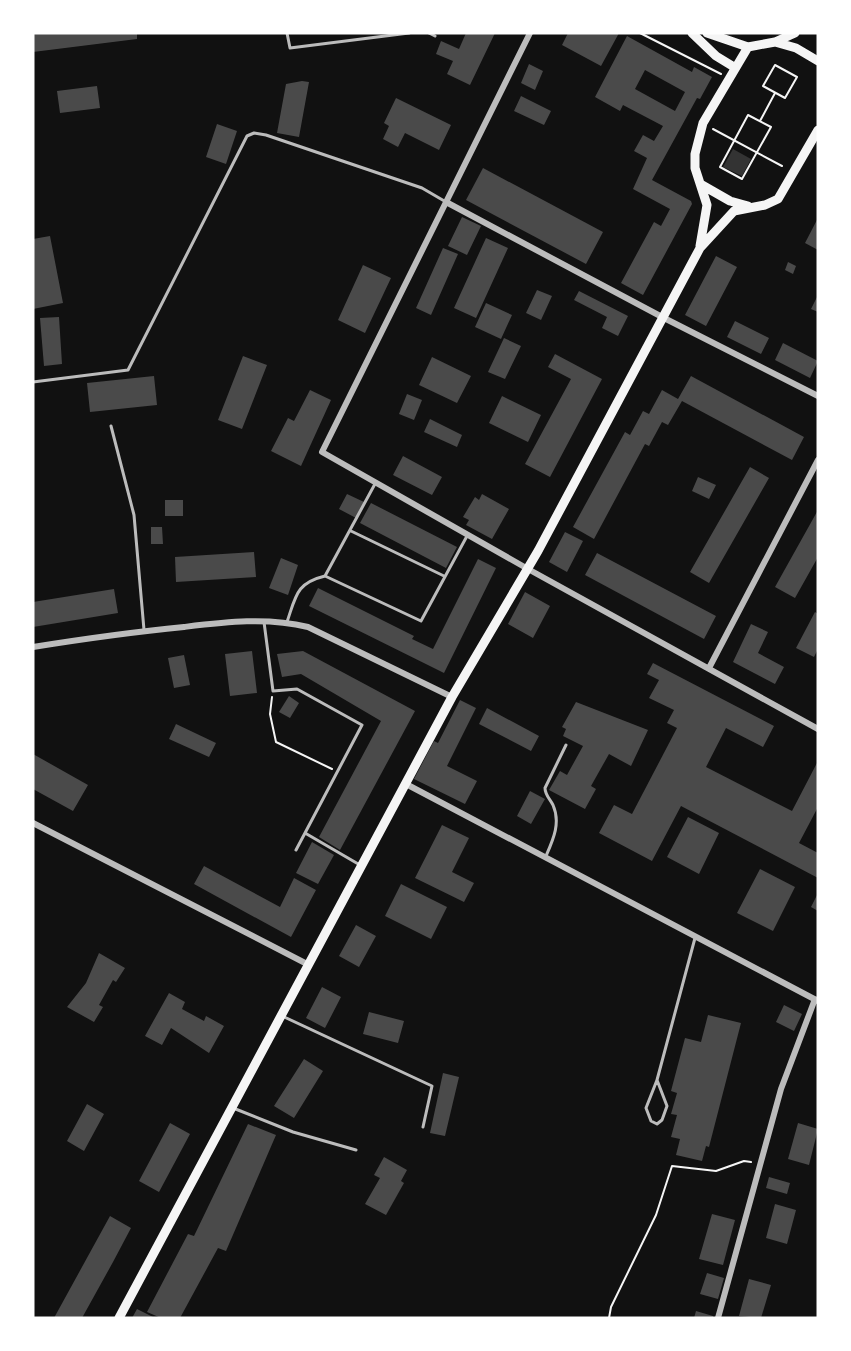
<svg xmlns="http://www.w3.org/2000/svg" width="851" height="1351" font-family="Rubik,sans-serif">
<rect width="100%" height="100%" fill="#111"/>
<path fill="#333" d="M733,149L751,159L742,176L723,167Z"/>
<path fill="#4a4a4a" fill-rule="evenodd" d="M43,33H137V39L33,52V34Z
M466,33H495L470,85L447,74L453,61L436,54L441,41L459,49Z
M568,33H619L601,66L562,45Z
M627,36L692,72L694,67L712,77L700,99L697,98L652,180L691,201L692,204L643,295L621,283L654,222L661,226L670,209L633,189L647,158L634,151L643,135L654,141L663,126L623,105L620,111L595,97ZM645,70L685,92L675,111L635,89Z
M529,64L543,71L535,90L521,83Z
M302,81L309,82L299,137L277,133L286,84Z
M97,86L100,108L60,113L57,91Z
M521,96L551,111L544,125L514,111Z
M396,98L451,125L439,150L405,133L398,147L383,139L389,126L384,123Z
M217,124L237,131L226,164L206,157Z
M483,168L603,232L586,264L466,200Z
M462,217L481,226L467,255L448,246Z
M818,218V250L805,243Z
M50,236L63,303L33,309V239Z
M486,238L508,248L476,318L454,308Z
M443,248L458,254L431,315L416,308Z
M716,256L737,267L706,326L685,315Z
M788,262L796,266L793,274L785,270Z
M363,265L391,278L365,333L338,320Z
M537,290L552,296L541,320L526,313Z
M579,291L628,316L618,336L602,328L607,317L574,300Z
M818,295V312L811,309Z
M486,303L512,315L501,339L475,327Z
M59,317L62,364L44,366L40,318Z
M735,321L769,338L761,354L727,337Z
M504,338L521,346L505,379L488,372Z
M783,343L818,361L810,378L775,360Z
M555,354L602,379L550,477L525,464L571,379L548,367Z
M243,356L267,365L242,429L218,420Z
M432,357L471,376L457,403L419,385Z
M154,376L157,405L90,412L87,383Z
M691,376L804,437L792,460L682,401L668,425L662,422L649,446L645,444L594,539L573,527L625,432L630,435L643,411L649,414L662,390L678,399Z
M310,390L331,400L301,466L271,451L288,418L294,421Z
M407,394L422,400L414,420L399,414Z
M502,396L541,415L528,442L489,423Z
M430,419L462,435L457,447L424,432Z
M403,456L442,477L432,495L393,475Z
M750,467L769,478L709,583L690,572Z
M698,477L716,485L709,499L692,491Z
M347,494L364,502L356,518L339,509Z
M482,494L509,509L492,539L466,525L469,520L463,517L475,497L479,500Z
M165,500H183V516H165Z
M371,503L457,547L446,568L360,523Z
M818,510V557L795,598L775,587Z
M151,527H162L163,544H151Z
M565,532L583,541L567,572L549,562Z
M254,552L256,577L176,582L175,557Z
M597,553L716,616L704,639L585,575Z
M281,558L298,565L288,595L269,588Z
M478,559L496,568L444,673L309,606L318,588L414,636L412,639L433,649Z
M114,589L118,613L33,627V602Z
M525,592L550,606L533,638L508,624Z
M815,612L818,614V649L814,657L796,648Z
M751,624L768,632L758,653L784,667L775,684L733,662Z
M252,651L257,693L230,696L225,654Z
M303,651L415,711L340,850L319,837L381,721L301,674L282,677L277,654Z
M184,655L190,685L174,688L168,658Z
M653,663L774,726L763,747L726,728L706,767L792,811L818,761V807L799,843L818,853V878L681,806L652,861L599,833L614,805L632,814L677,728L667,723L674,710L649,698L659,680L647,674Z
M289,696L299,703L290,718L279,712Z
M460,700L476,708L447,766L477,781L465,804L414,779L434,741L438,743Z
M576,702L648,730L631,766L609,754L591,786L596,789L585,809L549,790L560,771L567,775L583,746L563,736L566,729L562,727Z
M487,708L539,736L531,751L479,724Z
M176,724L216,743L209,757L169,739Z
M33,754L88,785L73,811L33,789Z
M530,791L545,799L531,824L517,816Z
M688,817L719,833L699,874L667,857Z
M442,825L469,838L452,872L474,883L464,902L415,878Z
M312,842L334,855L318,884L296,873Z
M204,866L280,907L294,878L316,890L291,937L194,884Z
M760,869L795,887L773,931L737,913Z
M401,884L447,907L431,939L385,916Z
M818,893V911L811,907Z
M356,925L376,936L359,967L339,956Z
M99,953L125,968L116,982L113,980L99,1005L103,1007L94,1022L67,1007L86,983Z
M322,987L341,997L325,1028L306,1018Z
M169,993L185,1002L182,1009L204,1021L206,1016L224,1026L209,1053L171,1028L162,1045L145,1036Z
M784,1005L802,1014L794,1031L776,1022Z
M369,1012L404,1021L398,1043L363,1034Z
M708,1015L741,1023L709,1147L706,1146L702,1161L676,1155L680,1139L671,1137L677,1115L671,1114L677,1093L671,1091L685,1038L701,1042Z
M304,1059L323,1071L294,1118L274,1106Z
M443,1073L459,1077L445,1136L430,1133Z
M87,1104L104,1114L84,1151L67,1141Z
M170,1123L190,1134L159,1192L139,1181Z
M798,1123L818,1129L809,1165L788,1159Z
M248,1124L276,1135L226,1251L218,1248L180,1318H161L147,1312L188,1234L194,1236Z
M384,1157L407,1170L401,1181L404,1183L386,1215L365,1204L380,1178L374,1175Z
M769,1177L790,1183L787,1194L766,1188Z
M775,1204L796,1210L787,1244L766,1238Z
M712,1214L735,1220L723,1265L699,1259Z
M110,1216L131,1228L113,1262L82,1318H54Z
M707,1273L724,1278L718,1299L700,1294Z
M749,1279L771,1285L761,1318L739,1316Z
M137,1309L155,1318H132Z
M696,1311L713,1316V1318H694Z"/>
<g fill="none" stroke-linecap="round" stroke-linejoin="round">
<path stroke="#f5f5f5" stroke-width="2" d="M640,33L721,74
M775,65L797,77L785,98L763,86Z
M748,115L771,127L742,179L720,167Z
M760,121L775,93
M713,129L782,166
M272,697L270,714L276,742L332,769
M609,1318L611,1307L656,1215L672,1166L716,1171L744,1161L751,1162"/>
<path stroke="#bcbcbc" stroke-width="3" d="M287,33L290,48L409,33
M429,33L435,36
M33,382L128,370L247,136L254,133L266,135L422,188L446,202
M111,426L134,515L144,630
M351,531L444,576
M325,576L421,621L467,536
M264,622L273,691L297,689L362,725L305,833L360,865
M287,622C296,596 296,583 325,576L376,482
M296,850L305,833
M546,856C553,840 561,823 553,805C550,799 545,795 545,788L566,745
M282,1016L432,1086L423,1127
M657,1080L646,1108L651,1121L657,1124L662,1120L667,1106L657,1080L695,938
M233,1108L293,1132L356,1150"/>
<path stroke="#bcbcbc" stroke-width="6" d="M530,33L322,452L528,569L818,729
M446,202L664,318L818,396
M33,647C83,639 133,632 184,627C226,622 267,617 308,627L452,697
M709,668L818,460
M406,784L818,1001
M33,823L309,965
M718,1318L781,1089L815,999"/>
<path stroke="#f5f5f5" stroke-width="9" d="M692,33L716,56L734,67
M707,33L748,47
M775,42L796,48L818,61
M702,185L730,201L748,206
M700,246L707,205L695,168V154L703,123L748,47L775,42L795,33
M119,1318L452,697L538,551L700,248L734,211L765,205L778,199L818,130"/>
</g>
<rect width="851" height="1351" fill="none" stroke="#ffffff" stroke-width="69"/>
</svg>
